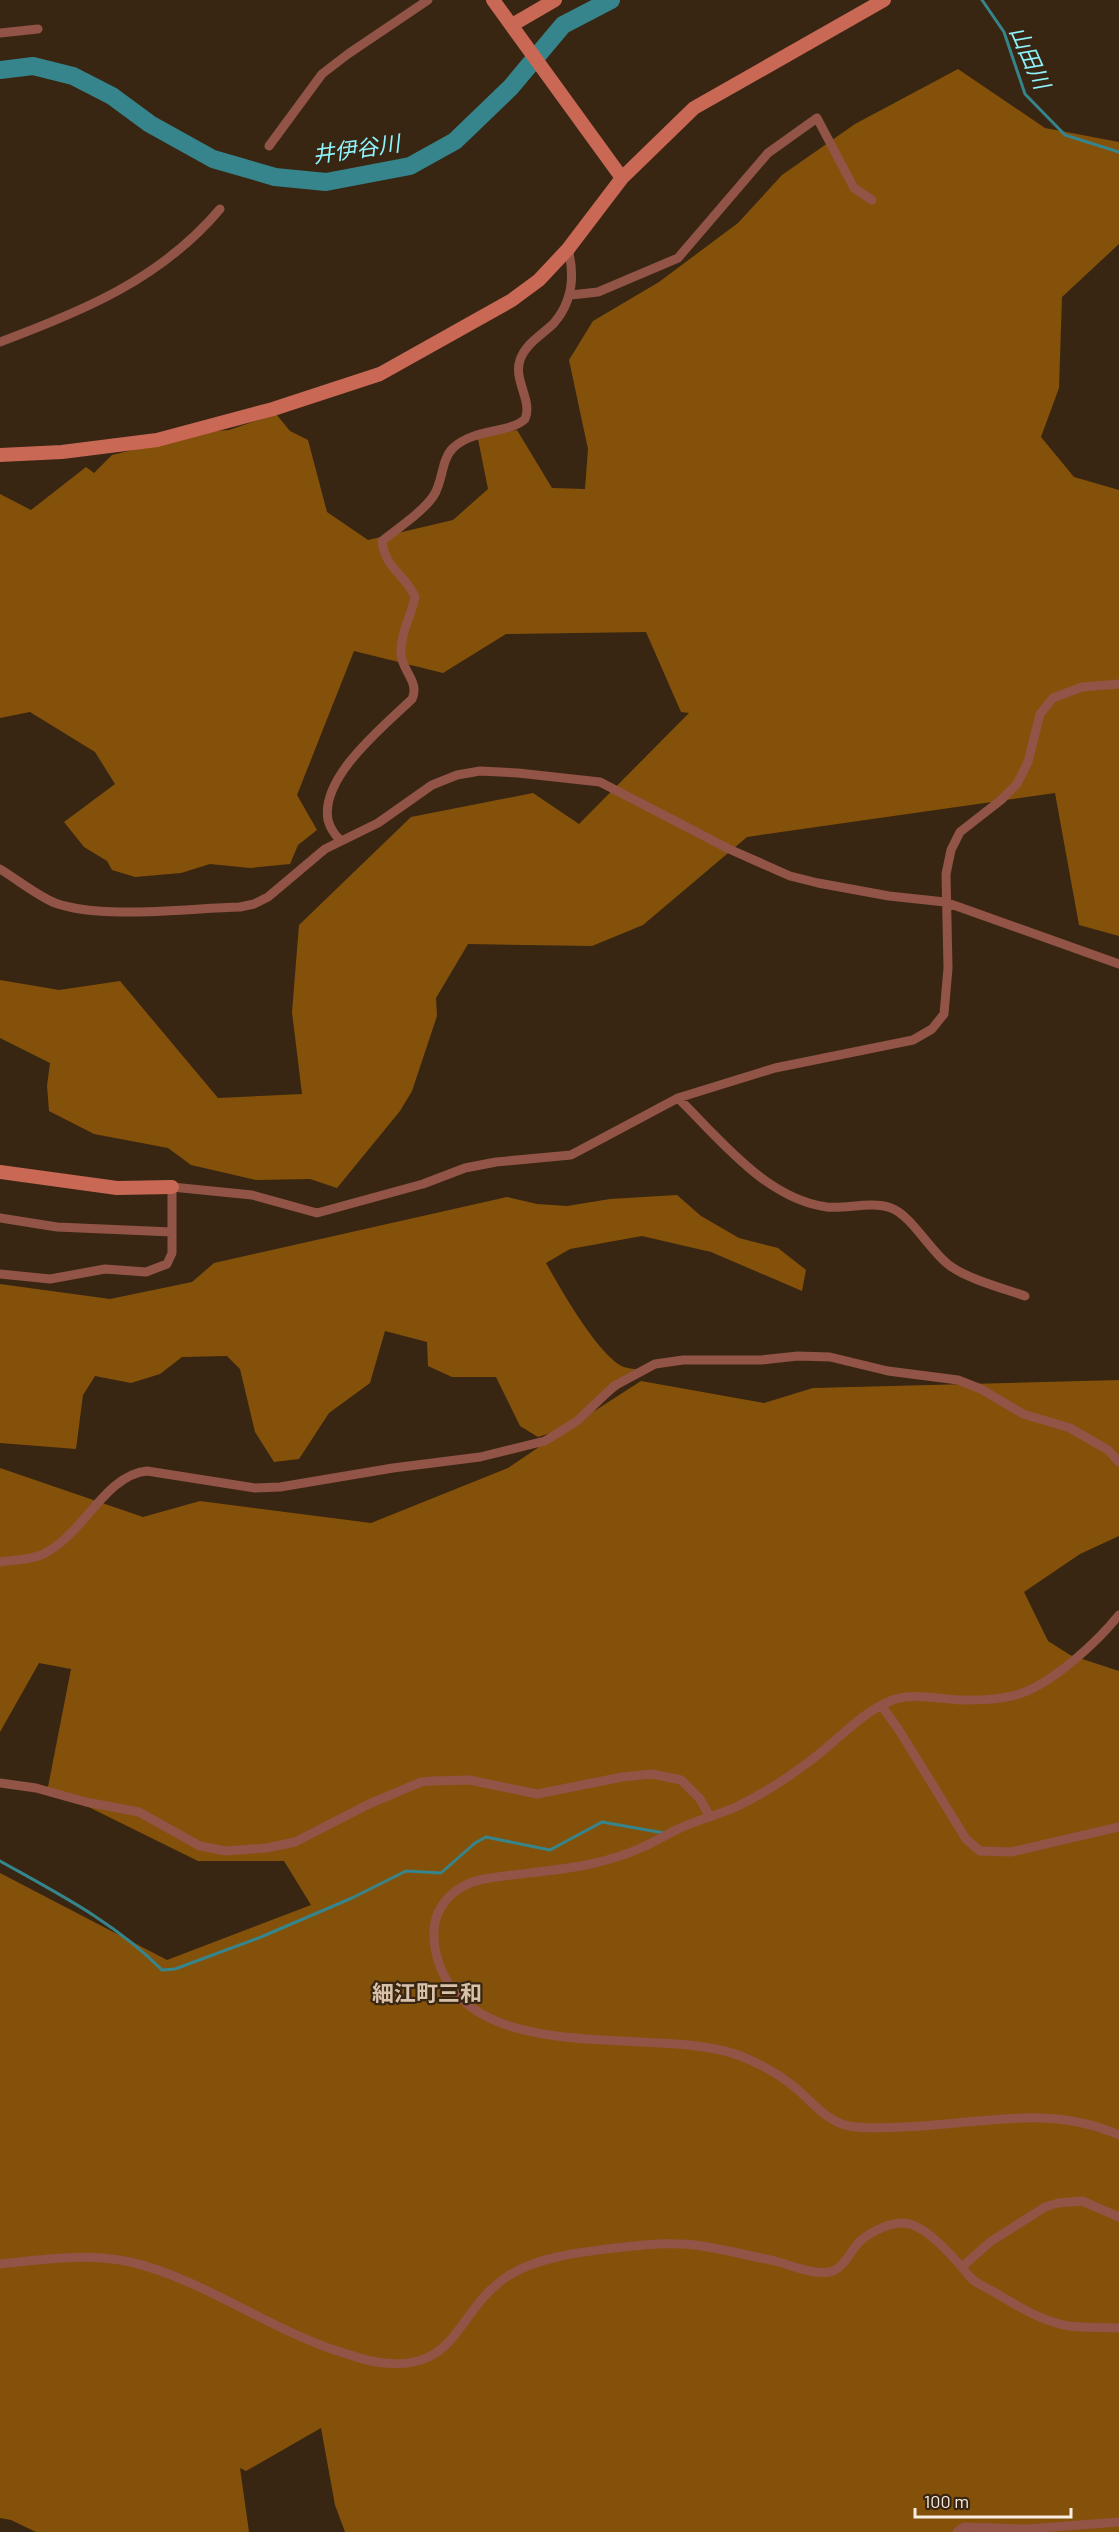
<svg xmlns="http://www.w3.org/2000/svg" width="1119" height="2532" font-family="Barlow,'Noto Sans JP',sans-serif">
<rect width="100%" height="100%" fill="#382612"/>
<path fill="#84510a" d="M958,69L1045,128L1119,142V244L1062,297L1059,388L1041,437L1074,477L1119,490V936L1079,925L1055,793L747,837L643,925L592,946L468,944L436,998L437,1016L412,1091L400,1111L337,1188L310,1179L256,1180L191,1165L168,1148L94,1134L49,1111L47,1086L50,1063L0,1038V980L59,990L120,981L218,1098L302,1094L292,1012L299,925L411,817L533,793L579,824L689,713L681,712L646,632L506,634L443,673L354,651L297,795L317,830L298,845L290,864L250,868L210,864L181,873L135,877L112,870L107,861L84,847L64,822L115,784L95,752L30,712L0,718V494L31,510L86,467L94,473L112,455L149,446L183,433L229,430L276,414L290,431L308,440L327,512L368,540L453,520L488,489L478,439L517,430L552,488L585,489L588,449L569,360L593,321L659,282L738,223L782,175L855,124Z
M677,1195L701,1216L739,1238L778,1248L806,1270L802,1291L711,1252L642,1236L570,1249L546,1263C560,1288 599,1357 624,1367C630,1369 637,1369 643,1370L571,1426L641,1381L764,1403L813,1388L1119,1380V1536L1080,1554L1024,1592L1048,1641L1070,1655L1119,1671V2532H345L335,2505L321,2428L246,2471L240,2468L249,2532H36L11,2520L0,2518V1873L167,1960L311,1905L284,1861H198L48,1787L71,1669L39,1663L0,1732V1468L143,1517L200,1501L371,1523L508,1468L567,1428L538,1437L520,1426L496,1377H452L428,1366L427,1342L385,1331L370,1383L329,1413L299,1459L274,1462L255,1432L240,1369L227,1356L182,1357L160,1374L131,1383L95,1376L83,1395L76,1449L0,1443V1284L110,1299L192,1282L214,1263L507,1197L537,1204L567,1206L610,1199Z"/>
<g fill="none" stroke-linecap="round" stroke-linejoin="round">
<path stroke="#36858c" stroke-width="3" d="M982,0L1004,32L1025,94L1065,135L1119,152
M0,1861C57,1893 116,1923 162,1970L175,1969L261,1937L352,1898L406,1871L441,1873L475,1843L486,1837L550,1850L602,1822L664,1833"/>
<path stroke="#36858c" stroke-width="18" d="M0,70L33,66L73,76L112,96L150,124L213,159L275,177L326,182L410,166L455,141L511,87L563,25L611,0"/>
<path stroke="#915447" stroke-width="9" d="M0,33L38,29
M269,146L322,74L348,54L428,0
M571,295L598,292L678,258L768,153L817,118L854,188L872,200
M0,342C83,311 161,279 220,209
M340,840C335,835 330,828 328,820C320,777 384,726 412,699C420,682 402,671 401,654C400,635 411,616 415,597C406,575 385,569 382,541C397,529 424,511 434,495C443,481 441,460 453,448C474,428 509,434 525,419C533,401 513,380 520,360C526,343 542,335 554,323C573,301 575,276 568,249
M0,869C18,880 36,895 55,903C102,920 189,908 240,907L254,904L268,897L325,849L378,823L432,785L457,775L480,771L518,773L600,782L729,849L790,876L818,883L889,896L945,902L1119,964
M678,1098C720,1139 766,1199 827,1207C847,1209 871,1201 891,1208C911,1215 930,1251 949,1265C965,1278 1005,1289 1025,1296
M0,1218L57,1227L172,1232
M0,1274L50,1279L105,1269L146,1272L167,1264L172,1253V1187L252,1195L317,1213L423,1184L465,1168L496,1162L571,1155L678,1098L775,1068L913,1040L932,1029L944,1014L948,968L946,874L951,850L960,832L1001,800L1017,784L1028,762L1040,714L1053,698L1082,687L1119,684
M0,1562C13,1560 29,1560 41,1555C83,1537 104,1475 147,1471L255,1488L280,1487L393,1468L480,1457L545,1441L577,1421L614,1386L655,1364L683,1360H761L798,1356L830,1357L888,1371L958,1380L981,1389L1023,1414L1070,1428L1108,1450L1119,1462
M1119,1615C1097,1642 1055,1681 1022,1693C1003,1700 980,1700 960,1700C938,1699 911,1692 890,1701C857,1715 833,1746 803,1766C783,1781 759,1796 736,1807C720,1814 701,1819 685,1826C670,1832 657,1841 643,1847C626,1855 608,1860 591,1864C558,1871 523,1873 490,1878C453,1883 428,1909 435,1948C458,2073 652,2024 738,2055C759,2063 781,2075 798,2090C813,2103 828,2122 849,2126C867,2129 885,2128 903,2127C978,2125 1047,2103 1119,2135
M881,1705L899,1730L966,1839L980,1851L1011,1852L1119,1827
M0,1783L36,1788L86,1802L139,1812L200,1846L226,1851L266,1848L295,1842L369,1804L421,1782L433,1781L469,1780L537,1794L622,1777L652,1774L681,1780L700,1799L710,1817
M0,2264C42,2259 89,2253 130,2262C204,2279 272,2332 347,2354C357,2357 367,2361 377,2362C459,2375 455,2310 508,2276C537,2257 581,2252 615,2248C644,2245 673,2241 702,2246C726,2250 751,2256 775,2261C791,2265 812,2275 829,2272C843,2270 850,2252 859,2242C871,2231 894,2220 910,2224C931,2230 957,2261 970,2277C976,2284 988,2288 996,2293C1019,2307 1043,2322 1069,2326C1086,2328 1103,2327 1119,2328
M963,2266L990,2242L1045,2207L1058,2203L1082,2201L1119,2217
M957,2532L964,2527L1027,2529L1119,2522"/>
<path stroke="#ca6856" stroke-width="14" d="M493,0L622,178
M512,25L555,0
M0,455L62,452L157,440L273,409L380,374L512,300L539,280L568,249L622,178L694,108L884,0
M0,1172L117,1188L172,1187"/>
</g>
<g text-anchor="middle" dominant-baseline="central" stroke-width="4.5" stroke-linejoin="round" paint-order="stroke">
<g font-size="22" font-style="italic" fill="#8ff4fd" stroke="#382612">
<text transform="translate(1031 57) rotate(66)">山田川</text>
<text transform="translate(356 148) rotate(-8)">井伊谷川</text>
</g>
<g font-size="22" font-weight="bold" fill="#d8c0a9" stroke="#382612">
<text x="427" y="1992">細江町三和</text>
</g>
</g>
<path d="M915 2508v9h156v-9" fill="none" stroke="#faeee2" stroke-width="3"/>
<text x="924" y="2508" font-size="18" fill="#faeee2" stroke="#382612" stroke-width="4.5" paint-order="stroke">100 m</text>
</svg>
